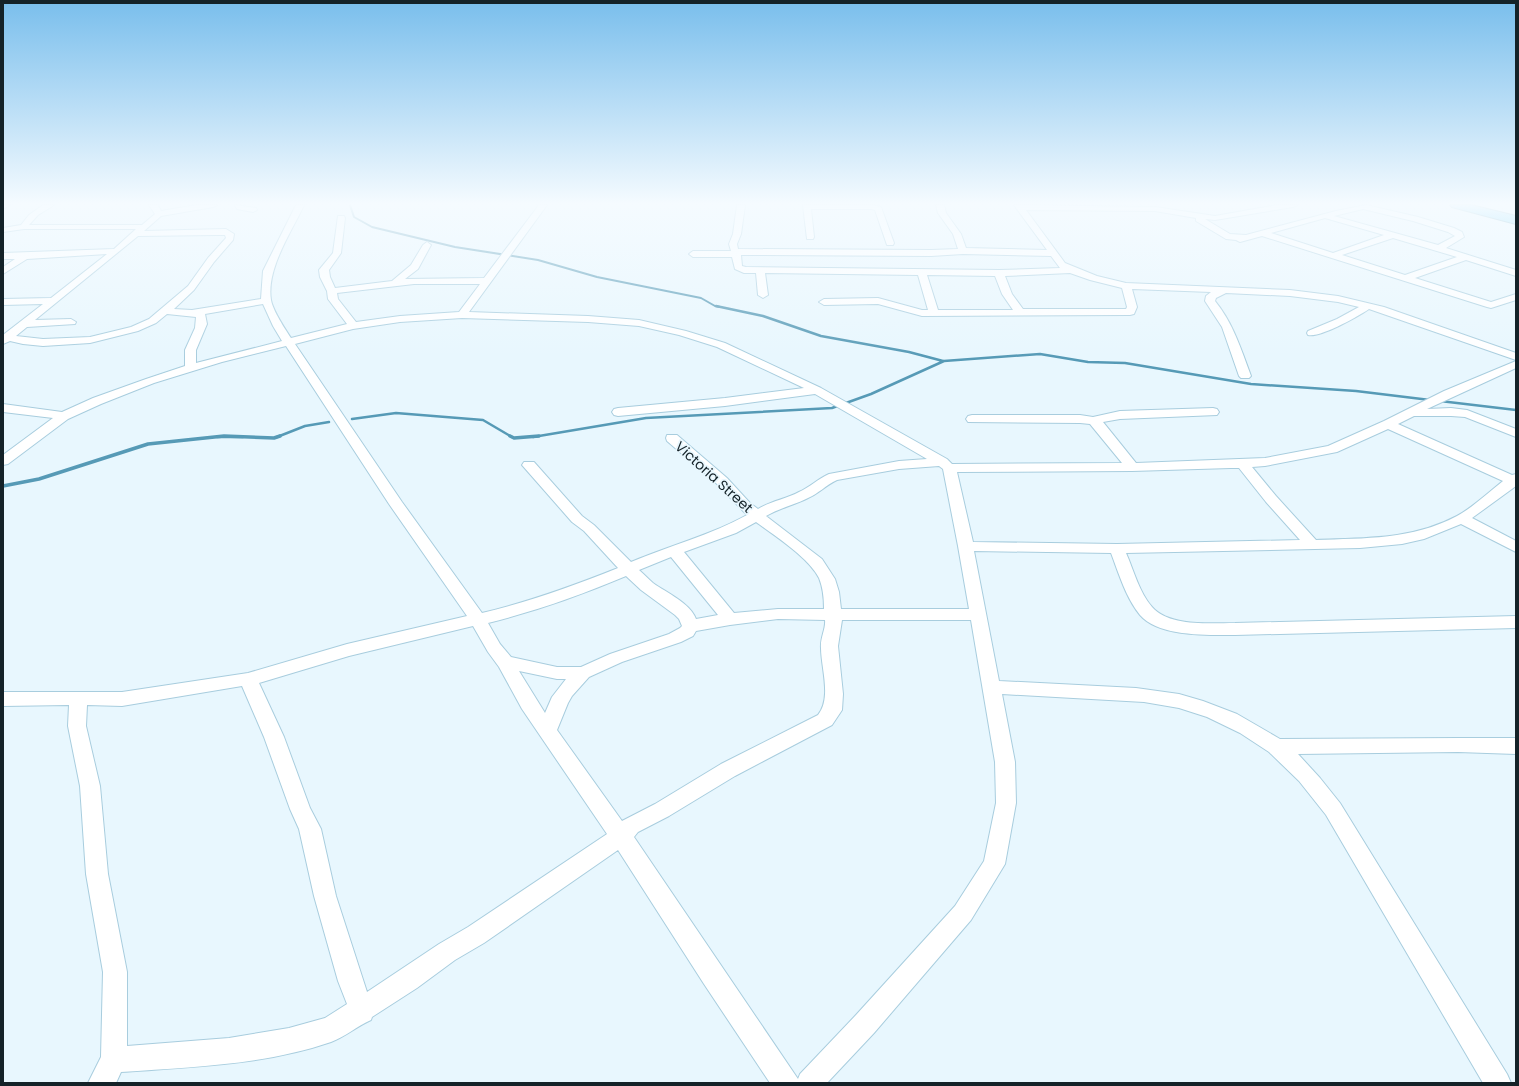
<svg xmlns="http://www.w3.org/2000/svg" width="1519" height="1086" font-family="Poppins,sans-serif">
<rect width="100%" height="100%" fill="#e8f7fe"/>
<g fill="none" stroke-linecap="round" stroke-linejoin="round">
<path stroke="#569ab6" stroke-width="2" d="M350,205L354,217L372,227L455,247L538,260L597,277L701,298L715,306L720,307"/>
<path stroke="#569ab6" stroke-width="2.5" d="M716,306L763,316L821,336L909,352L943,361
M1440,401L1516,410
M352,419L396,413L483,420L512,437
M217,437H243
M277,437L305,426L329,422
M533,437L646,418L832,408L871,394L944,361L1040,354L1088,362L1125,363L1251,384L1356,391L1430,400"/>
<path stroke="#569ab6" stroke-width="3.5" d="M510,436L514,438L539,436
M3,486L39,479L148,444L224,436L274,438L280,436"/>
<defs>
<path id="minor" d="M3,205H10L3,209Z
M43,205H54L38,215L29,225H142L155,214L149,205H158L161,211L197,205H217L213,207L161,216L144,231L226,229L234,234L233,240L214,262L194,290L174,309L192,310L261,299L263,271L296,205H304C291,233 266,269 271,300C273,311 285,329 291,338L347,324L328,299L327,291L320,277L319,270L333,253L338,216H344L345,218L341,253L329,270L330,277L335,288L392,281L411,265L423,245L427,242L431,245L418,269L405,279L484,278L539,205H547L469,312L588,316L639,320L686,331L725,343L821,388L947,459L952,464L1122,463L1090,424L1080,423L968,422L966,419L968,416L972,415H1080L1093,417L1120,411L1213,408L1217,409L1219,412L1217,415L1120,419L1103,422L1136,463L1265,458L1328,446L1384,421L1444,391L1516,361V368L1427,409L1451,408L1467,410L1516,429V437L1465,417L1451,416H1414L1398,424L1512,475L1516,474V486L1472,518L1516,541V552L1461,524L1424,539L1402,544L1360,548L1126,553C1134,571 1139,592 1152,607C1169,627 1211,623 1235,623L1516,616V628L1235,635C1208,635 1159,637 1140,615C1126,598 1119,574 1111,553L974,551L999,681L1136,688L1179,694L1203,701L1237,714L1280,739L1458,738H1516V754L1458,752L1298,754L1320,778L1340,803L1507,1074L1511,1083H1483L1326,815L1299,781L1269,752L1240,733L1207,717L1179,708L1144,702L1002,694L1015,762L1016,803L1005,864L971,920L874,1033L827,1083H770L704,984L618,850L484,943L455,960L417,988L372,1017L371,1020C357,1026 345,1037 331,1042C264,1065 191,1067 121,1072L116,1083H88L101,1057L103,972L86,874L80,786L68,726L69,705L3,706V692H122L248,673L347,644L467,616L389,504L286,346L222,362L154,383L101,404L68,419L8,464L3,465V455L53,418L3,412V404L62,412L93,398L146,379L185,366V350L195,328L196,317L167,314L156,323L138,331L90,343L43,346L23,344L10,341L3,344V335L43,304L3,305V299L51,298L107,254L27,259L3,274V267L15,259H3V253L114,249L136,229H24L3,232V228L21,225L29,215ZM217,235H225L226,238L208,258L188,286L149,319L131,327L90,337L43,339L16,336L27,327L75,324L76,322L71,319L35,320L138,236ZM414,284H480L459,312L400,316L356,322L338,299L337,293ZM263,304L273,326L282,341L196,363V350L207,324L205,314ZM462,318L588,322L639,326L679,335L717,347L804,388L725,398L618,408L614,409L612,412L614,415L618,416L725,406L815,394L927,459L899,461L829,474C818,479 810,487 799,492C786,499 771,501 758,509L750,503L727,478L677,435H667L666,438L667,441L717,484L747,515C711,535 669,546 631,562L594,525L582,516L534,462H524L522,465L572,522L584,531L618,568C573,586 529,602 482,613L402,502L295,344L353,329L400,322ZM1388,429L1503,481C1489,492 1472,508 1457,516C1412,540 1365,538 1316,540L1276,496L1252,467L1265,466L1337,452ZM939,466L943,469L958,546L969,609H841L839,592L835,579L822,559L766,516C780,508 794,505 808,498C818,494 826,485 837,480L899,469ZM1231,468H1239L1266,502L1300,540L1117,544L973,542L957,472L1132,471ZM756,522C775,536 808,557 819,578C823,588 824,598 824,609H778L734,613L684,552L736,533ZM671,557L718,615L696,619C690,603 667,593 653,583C648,579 644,574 639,570ZM626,576L641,590L675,615L679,619L682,626L680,628L669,634L610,654L581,667H557L511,657L500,644L488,623C536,611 581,595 626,576ZM778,619L825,620C826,629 820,638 821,648C821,668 832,698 818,715L721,764L655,804L622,821L557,730L568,703L572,696L589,677L622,662L681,642L693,636L696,631L730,625ZM842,620H971L995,762L996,803L984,861L955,906L856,1015L800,1074L798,1079L634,837L638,832L669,816L735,776L832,725L842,710L843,694L838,646ZM473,626L488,652L499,667L522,709L607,834L468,927L439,944L367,992L336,896L321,829L310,808L284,737L259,683L349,656ZM519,671L557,679H566L552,697L545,713ZM242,686L264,737L290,809L299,829L314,896L338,981L347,1004L325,1018L289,1028L229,1038L127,1046V972L108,874L100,786L86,726L87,705L122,706Z
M235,205L256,208L257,210L253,212L237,209Z
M737,205H745L741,234L737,244L738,249L931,250L958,249L953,234L938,213L936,205H944L946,213L961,234L966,248L1047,250L1014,205L1155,207L1215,216L1277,205H1297L1293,207L1215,220L1205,219L1230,234L1246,235L1336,211L1366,205L1418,217L1454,228L1462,232L1464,237L1446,248L1516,270V276L1466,260L1415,278L1491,302L1516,294V300L1491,308L1487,307L1262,236L1240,242L1236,240L1226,239L1196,221V218L1155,211L1026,210L1065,263L1097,276L1126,283L1290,290L1338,296L1384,307L1516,353V360L1369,309C1359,316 1320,338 1308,335L1307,333L1308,331L1337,319L1359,307L1338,302L1290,296L1226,293L1216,298L1215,301C1233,323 1241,349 1251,376L1249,378H1241L1239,376L1222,327L1205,301L1206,296L1211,292L1132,289L1137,307L1134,314L1130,315L922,316L878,304L824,305L819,302L824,299L878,298L922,310H928L918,275L765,273L768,295L763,298L758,295L756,273H744L735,269L732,257H693L689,254L693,251H731L729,244L733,234ZM1363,209L1413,221L1448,232L1455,236L1438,245L1334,216ZM1325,218L1384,235L1333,253L1271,233ZM1393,238L1457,257L1405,275L1342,255ZM963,254L1051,256L1060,268L999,270L746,267L742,266L741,255L931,256ZM1070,273L1090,280L1122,288L1127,307L1126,309H1023L1012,294L1005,276ZM927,275L995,276L1002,294L1013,310H938Z
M803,205H873L881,207L894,243L893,245H887L875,210L871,209H811L814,237L813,239H807Z"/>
<path id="highway" d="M1450,205H1471L1516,216V224L1452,207Z"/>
</defs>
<use href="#minor" stroke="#a8cdde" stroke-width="2"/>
<use href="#highway" stroke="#4792b0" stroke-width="2"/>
<use href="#minor" fill="#fff" fill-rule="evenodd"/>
<use href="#highway" fill="#63cffa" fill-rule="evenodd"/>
</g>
<linearGradient id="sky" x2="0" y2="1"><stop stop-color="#79beec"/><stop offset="0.57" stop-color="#f5fbff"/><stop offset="1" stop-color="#f5fbff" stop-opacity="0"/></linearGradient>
<rect width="1519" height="357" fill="url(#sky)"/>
<g text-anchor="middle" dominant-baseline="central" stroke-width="3.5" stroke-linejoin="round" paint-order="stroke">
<g font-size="14" fill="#142228" stroke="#e8f7fe">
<text transform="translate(714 477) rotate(42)">Victoria Street</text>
</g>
</g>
<rect width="1519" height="1086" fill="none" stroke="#142228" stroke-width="8"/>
</svg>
